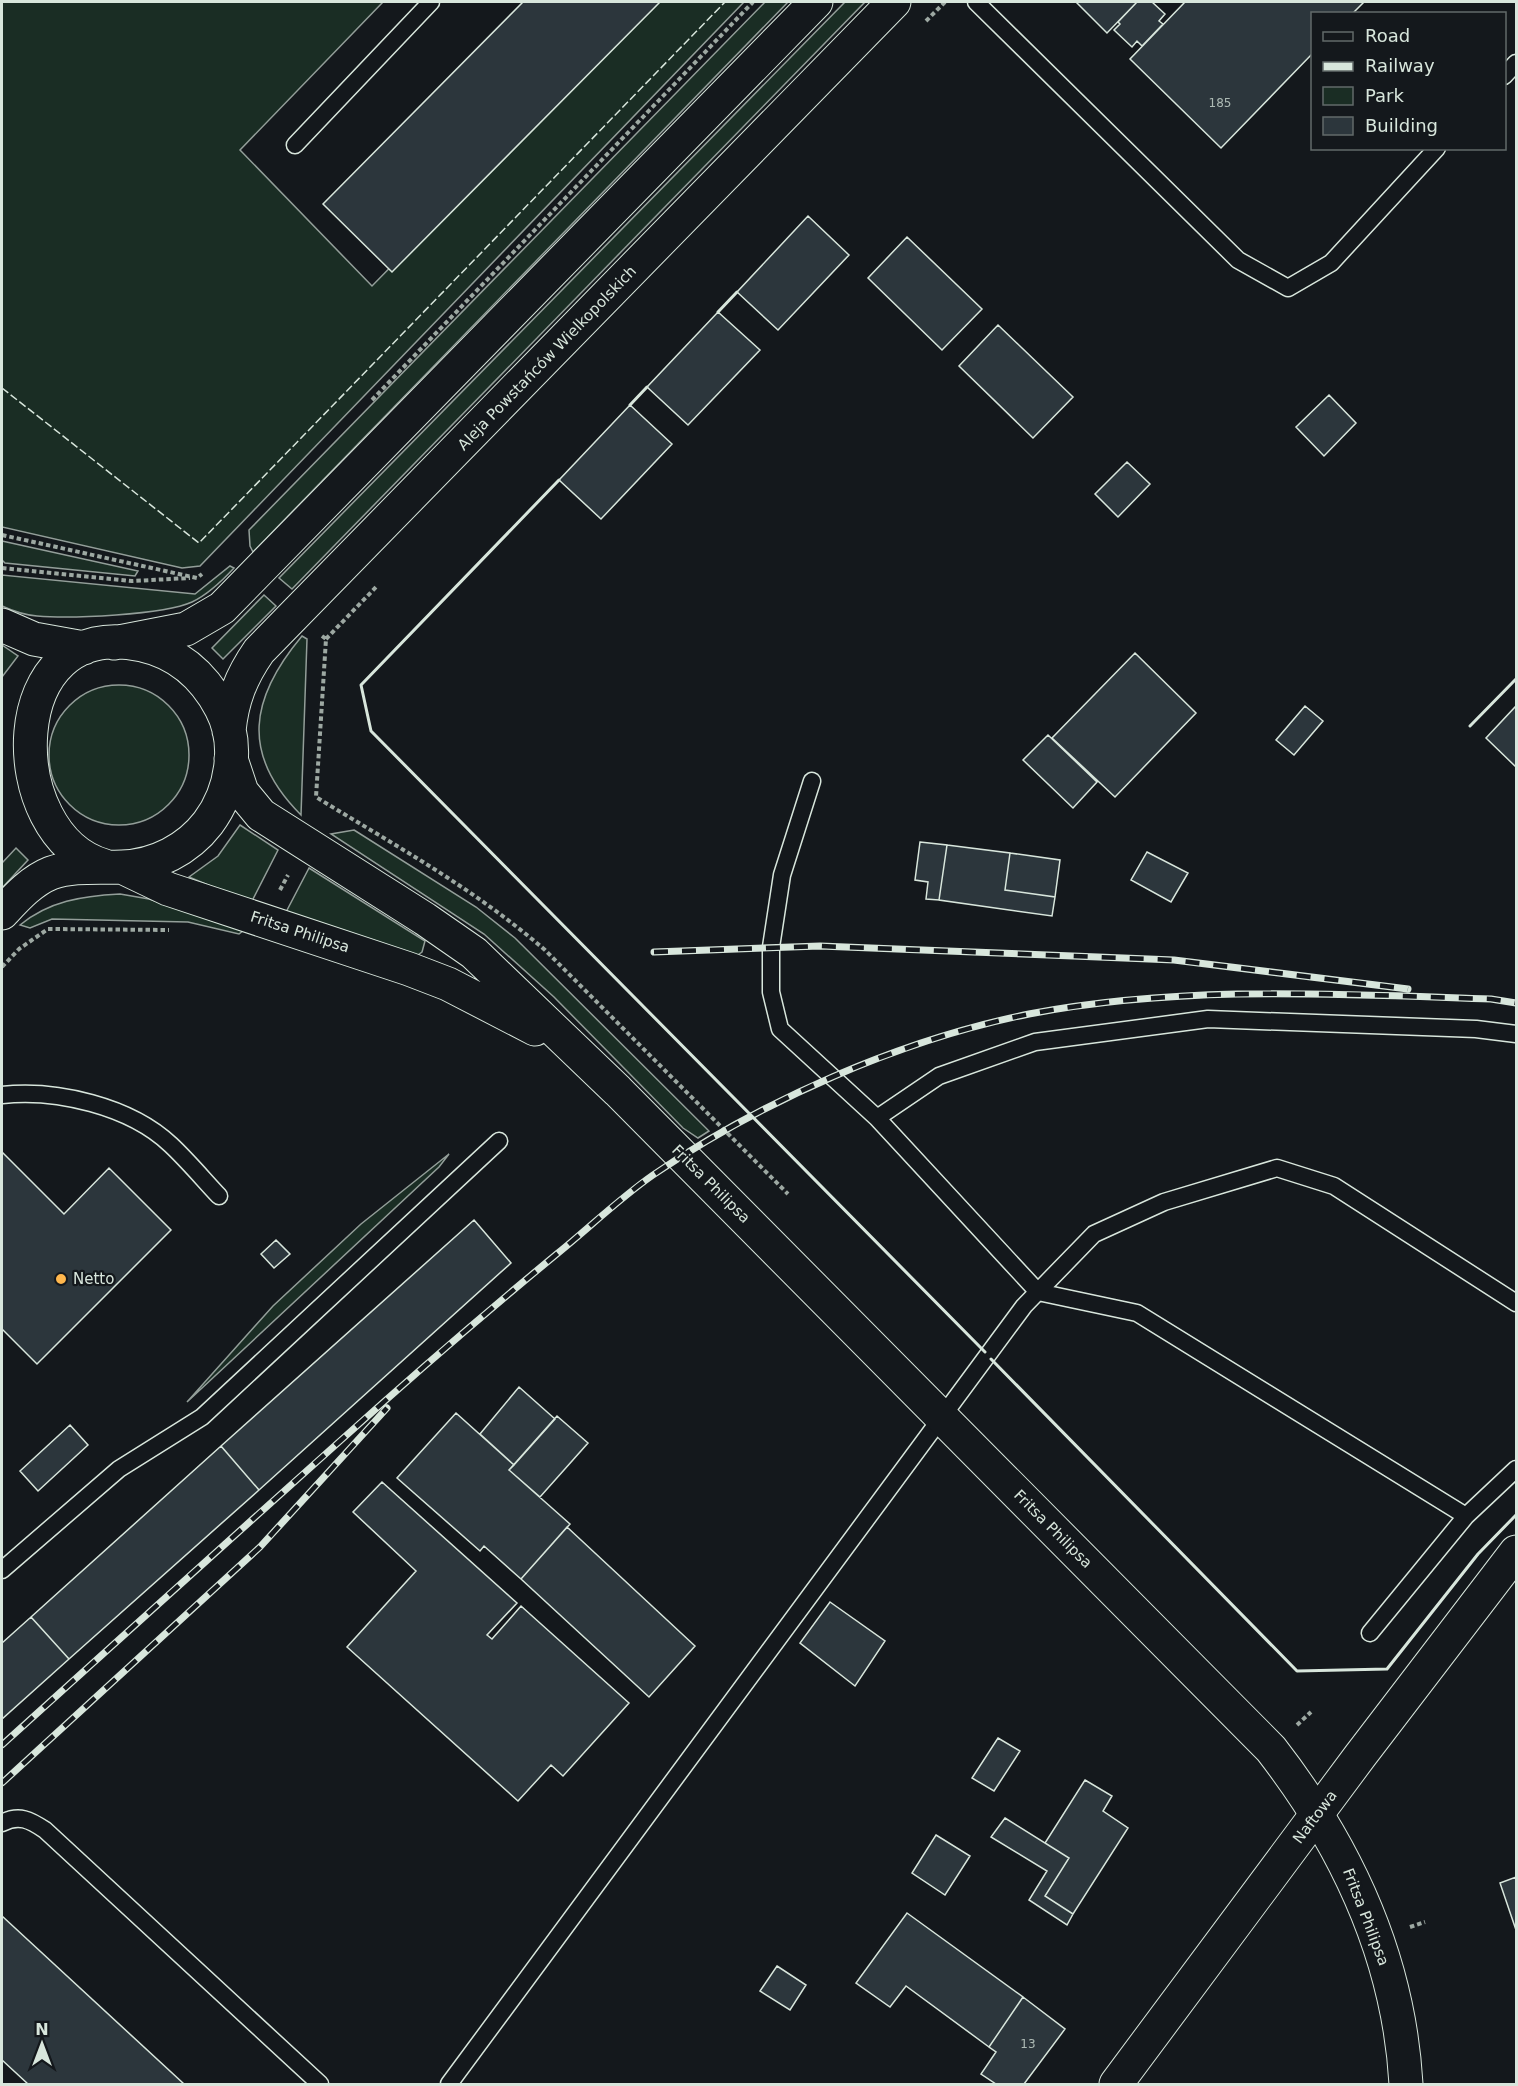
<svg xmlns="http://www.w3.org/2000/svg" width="1518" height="2086" font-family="'DejaVu Sans',sans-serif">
<rect width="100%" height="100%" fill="#14181c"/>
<path fill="#1a2d24" stroke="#939e99" stroke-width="1.5" d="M2,2H383L240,150L372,286L650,2H744L200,566L182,568L2,527Z
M765,2H788L253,552L250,546L249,530Z
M845,2H865L292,589L279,578Z
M2,541L138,571L135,576L5,563L2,560Z
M230,566L234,568C222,581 209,594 192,602C163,615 70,619 37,616C24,615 13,611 2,606V575L195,594Z
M264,595L276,606L223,659L212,648Z
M302,636L307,639L301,815C240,754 250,698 302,636Z
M2,645L18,656L2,677Z
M49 755a70 70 0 1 1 140 0a70 70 0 1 1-140 0Z
M240,825L278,850L251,903L189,877L218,856Z
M354,830L476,907L515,938L709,1131L698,1138L683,1128L554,997L484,934L331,834Z
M16,848L28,860L2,888V863Z
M309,868L425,941L422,952L415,957L285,914Z
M120,894L149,899L244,930L239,934L188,922L52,919L30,928L20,925C49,901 82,896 120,894Z
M449,1154L439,1167L187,1402L273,1306L361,1224Z"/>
<path fill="#2c363c" stroke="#d8e6dc" stroke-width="1.5" d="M523,2H660L392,272L323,204Z
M1076,2H1137L1107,33Z
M1137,2H1152L1165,14L1159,21L1163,24L1142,46L1137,41L1132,47L1114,30L1120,24L1118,22Z
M1185,2H1364L1352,14H1312V54L1221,148L1130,59Z
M808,216L849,255L778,330L737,292Z
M907,237L982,309L942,350L868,278Z
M718,312L760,350L688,425L647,387Z
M998,325L1073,397L1033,438L959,366Z
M1329,395L1356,423L1324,456L1296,427Z
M630,405L672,444L601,519L559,480Z
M1127,462L1150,484L1118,517L1095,494Z
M1135,653L1196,713L1115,797L1052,738Z
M1305,706L1323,721L1294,755L1276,740Z
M1516,706V767L1486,738Z
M1048,735L1097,782L1073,808L1023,760Z
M920,842L947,845L939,900L926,899L928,882L915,880Z
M947,845L1010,853L1005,890L1055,897L1052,916L939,900Z
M1147,852L1188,873L1171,902L1131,880Z
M1010,853L1060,860L1055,897L1005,890Z
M2,1152L64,1214L109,1168L171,1230L37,1364L2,1329Z
M474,1220L511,1263L259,1490L221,1446Z
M276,1240L290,1254L274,1268L261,1254Z
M519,1387L555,1419L514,1465L480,1434Z
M456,1413L514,1465L509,1470L570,1524L521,1579L484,1546L480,1551L397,1478Z
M557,1416L588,1443L540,1497L509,1470Z
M70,1425L88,1445L38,1491L20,1471Z
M221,1446L259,1490L69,1659L31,1617Z
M382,1482L517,1603L487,1635L492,1639L521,1606L629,1703L563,1776L551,1765L518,1801L347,1647L416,1571L353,1512Z
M567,1527L695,1646L649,1697L521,1579Z
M830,1602L885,1641L855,1686L800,1643Z
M31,1617L69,1659L2,1719V1643Z
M998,1738L1020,1751L994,1791L972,1778Z
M1085,1780L1112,1796L1103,1811L1128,1828L1073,1914L1045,1896L1069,1858L1045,1843Z
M1005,1818L1069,1858L1045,1896L1073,1914L1067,1925L1029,1900L1047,1871L991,1837Z
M936,1835L970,1856L945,1895L912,1873Z
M1516,1877V1930L1500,1883Z
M907,1913L1023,1997L989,2047L906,1986L890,2007L856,1983Z
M2,1916L184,2084H28L2,2060Z
M777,1966L806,1985L790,2010L760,1991Z
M1023,1997L1065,2029L1024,2084H996L981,2074L996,2052L989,2047Z"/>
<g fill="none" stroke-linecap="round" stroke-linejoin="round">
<defs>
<path id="lane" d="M976,2L1238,260L1288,288L1331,263L1437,148
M1504,76L1516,63
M295,145L431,2
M812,781L782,875L771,947V992L780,1029L877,1118L1038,1292L1137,1313L1466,1516L1516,1469
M2,1095C56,1089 130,1106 171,1145C188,1161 203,1179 219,1196
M877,1118L939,1076L1035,1042L1208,1019L1476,1029L1516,1034
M2,1570L119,1469L202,1417L499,1141
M1370,1633L1466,1516
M2,1823C19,1814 30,1820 45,1830L320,2084
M449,2084L1024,1306L1094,1234L1164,1202L1277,1168L1334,1186L1516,1303"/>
<path id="street" d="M1116,2084L1360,1756L1516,1552"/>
<path id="secondary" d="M2,625L34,639L84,648
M114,643L186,629L222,608L816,2
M229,731C232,700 241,677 259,651L894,2
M231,759L242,792L261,815L425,919L474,953L618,1091L1271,1749C1347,1847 1399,1960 1406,2084
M122,867L168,889L409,969L448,984L535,1029
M2,913C16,898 31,881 51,873C74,865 98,868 122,867C156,866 188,849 208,823C232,791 240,744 221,708C204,676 178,653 142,645C0,612 0,837 105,866"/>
</defs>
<use href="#lane" stroke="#d8e6dc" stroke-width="19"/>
<use href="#street" stroke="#d8e6dc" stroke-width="35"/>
<use href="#secondary" stroke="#d8e6dc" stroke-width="35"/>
<path stroke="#9da8a2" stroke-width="4" stroke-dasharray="4.5 3" stroke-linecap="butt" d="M926,21L945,2
M372,400L753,2
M2,535L197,578L202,574
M2,568L132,581L190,578
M322,636L326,639L316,797C396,846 473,888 545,950L788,1194
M326,639L377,586
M280,890L288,875
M2,967L19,949L48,929L169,930
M1297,1725L1311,1712
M1410,1927L1425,1922"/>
<use href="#lane" stroke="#14181c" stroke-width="16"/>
<use href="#street" stroke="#14181c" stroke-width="33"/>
<use href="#secondary" stroke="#14181c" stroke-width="33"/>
<defs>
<path id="rail" d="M654,952L820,946L1174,960L1408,989
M2,1745C114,1644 227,1542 340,1441C411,1377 484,1314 558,1253C590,1227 620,1198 653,1175C762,1101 900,1040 1029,1014C1182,985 1336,994 1491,999L1516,1003
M2,1783L260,1547L387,1408"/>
</defs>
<use href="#rail" stroke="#d8e6dc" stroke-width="7"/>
<use href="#rail" stroke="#14181c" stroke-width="4.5" stroke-dasharray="14" stroke-linecap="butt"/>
<path stroke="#d8e6dc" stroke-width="1.5" stroke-dasharray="8 3" stroke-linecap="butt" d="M2,388L199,543L725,2"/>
<path stroke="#d8e6dc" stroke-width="3" d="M718,312L737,292
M630,405L647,387
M559,480L361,685L371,731L985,1352
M1470,726L1516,679
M991,1359L1297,1671L1387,1669L1478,1554L1516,1515"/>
</g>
<circle fill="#ffb74d" stroke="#14181c" stroke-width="2" cx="61" cy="1279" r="6"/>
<g text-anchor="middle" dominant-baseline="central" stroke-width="4.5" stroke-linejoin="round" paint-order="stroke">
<g font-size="12" fill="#adbab4">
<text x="1220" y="103">185</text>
<text x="1028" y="2044">13</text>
</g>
<g font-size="15" fill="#d8e6dc" stroke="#14181c">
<text transform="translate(547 358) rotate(-46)">Aleja Powstańców Wielkopolskich</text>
<text transform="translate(300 932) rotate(18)">Fritsa Philipsa</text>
<text transform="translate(711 1184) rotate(45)">Fritsa Philipsa</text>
<text transform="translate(1053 1529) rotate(45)">Fritsa Philipsa</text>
<text transform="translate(1315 1817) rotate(-53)">Naftowa</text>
<text transform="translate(1366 1917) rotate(69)">Fritsa Philipsa</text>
</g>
<g font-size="15" fill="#d8e6dc" stroke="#14181c" text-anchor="start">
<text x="73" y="1279">Netto</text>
</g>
</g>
<rect width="1518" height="2086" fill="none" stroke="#d8e6dc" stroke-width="6"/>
<rect x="1311" y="12" width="195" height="138" fill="#14181c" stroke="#626a69" stroke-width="1.5"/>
<rect x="1323" y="32" width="30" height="9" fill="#14181c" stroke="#626a69" stroke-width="1.5"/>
<text x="1365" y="42" font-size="18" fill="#d8e6dc">Road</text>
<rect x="1323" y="62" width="30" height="9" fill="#d8e6dc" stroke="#626a69" stroke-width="1.5"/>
<text x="1365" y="72" font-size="18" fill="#d8e6dc">Railway</text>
<rect x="1323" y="87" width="30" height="18" fill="#1a2d24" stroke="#626a69" stroke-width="1.5"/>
<text x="1365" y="102" font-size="18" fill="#d8e6dc">Park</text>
<rect x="1323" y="117" width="30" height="18" fill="#2c363c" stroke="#626a69" stroke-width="1.5"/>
<text x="1365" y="132" font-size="18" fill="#d8e6dc">Building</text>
<g transform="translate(42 2044)" stroke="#14181c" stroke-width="4.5" paint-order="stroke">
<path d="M0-4.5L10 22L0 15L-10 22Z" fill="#d8e6dc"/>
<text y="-9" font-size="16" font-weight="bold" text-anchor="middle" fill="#d8e6dc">N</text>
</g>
</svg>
